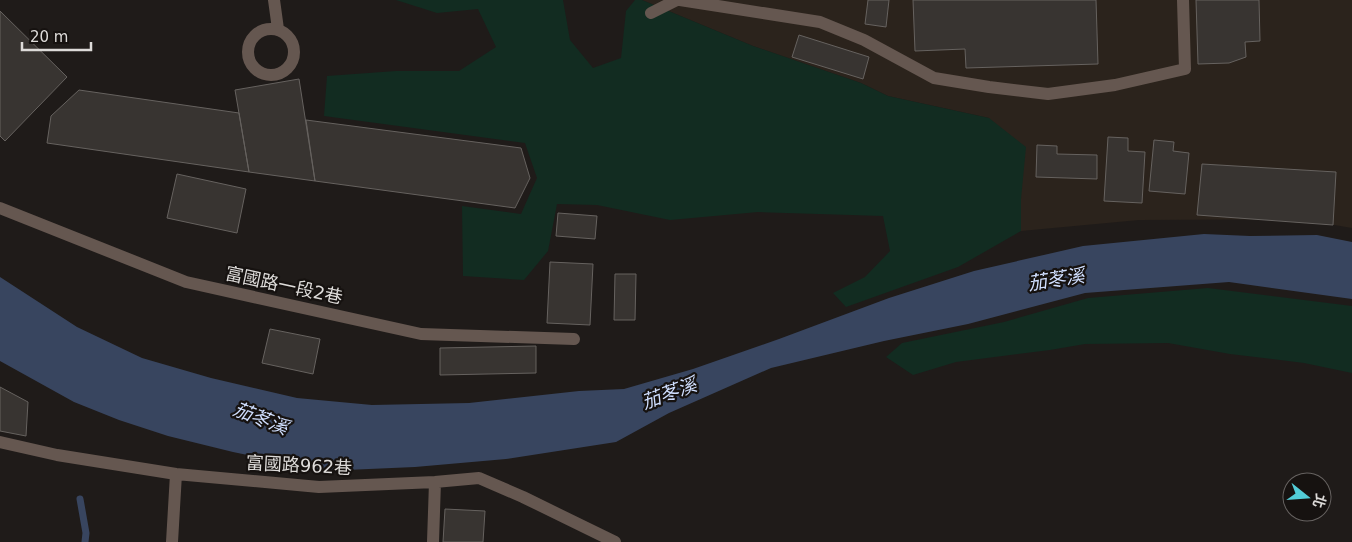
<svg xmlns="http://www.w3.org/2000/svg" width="1352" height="542" font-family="'DejaVu Sans','Noto Sans TC',sans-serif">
<rect width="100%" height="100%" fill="#1f1b19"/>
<path fill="#2b231c" d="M642,0H1352V228L1299,219L1139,220L1021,231V199L989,118L888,96L861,83L753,46Z"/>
<path fill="#122c21" d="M396,0H563L570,40L593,68L621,58L626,11L635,0H642L753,46L861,83L888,96L989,118L1026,147L1021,199V231L958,267L846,307L833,293L865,277L890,251L883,216L758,212L670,220L597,205L557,204L548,251L524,280L463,276L462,206L521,214L537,178L525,143L324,116L327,76L396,71H459L496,47L478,9L437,13Z
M1208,288L1352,306V373L1304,363L1230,354L1168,343L1085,344L1050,350L956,362L913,375L886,357L902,343L1004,322L1088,298Z"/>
<path fill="#38455f" d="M1204,234L1250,236L1317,235L1352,242V299L1229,282L1085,293L968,324L884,341L771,368L669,413L616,442L506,459L415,467L323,471L233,452L168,436L119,420L74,402L0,361V277L77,327L142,358L211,378L297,398L372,405L469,403L579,391L624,389L693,369L779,339L889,298L974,271L1083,246Z"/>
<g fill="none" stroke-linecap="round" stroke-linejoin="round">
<path stroke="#38455f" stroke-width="7" d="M80,499L86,533L85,542"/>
</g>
<path fill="#383431" stroke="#66625f" d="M868,0H889L886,27L865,24Z
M913,0H1096L1098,64L966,68L965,49L915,51Z
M1196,0H1259L1260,41L1245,42L1246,57L1229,63L1198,64Z
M0,11L67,77L5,141L0,136Z
M799,35L869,57L863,79L792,57Z
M299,79L315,181L249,172L235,90Z
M79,90L239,113L249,172L47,143L51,116Z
M306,120L521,148L530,178L515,208L315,181Z
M1108,137L1128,138V151L1145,152L1142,203L1104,201Z
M1154,140L1174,142L1173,151L1189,153L1185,194L1149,191Z
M1037,145L1057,146V154L1097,155V179L1036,177Z
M1202,164L1336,172L1333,225L1197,215Z
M177,174L246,189L237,233L167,218Z
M558,213L597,216L595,239L556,236Z
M550,262L593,264L590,325L547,323Z
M615,274H636L635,320H614Z
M270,329L320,339L313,374L262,363Z
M536,346V373L440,375V348Z
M0,387L28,402L26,436L0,431Z
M445,509L485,511L483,542H443Z"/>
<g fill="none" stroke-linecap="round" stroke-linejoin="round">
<path stroke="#655750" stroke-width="12" d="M274,0L278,29
M680,0L820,22L864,40L934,78L989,87L1048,94L1115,85L1185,69L1183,0
M651,13L677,0
M248 52a23 23 0 1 1 46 0a23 23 0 1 1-46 0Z
M0,208L186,282L421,334L574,339
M0,442L57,455L176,474L319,487L435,482L479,478L523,497L615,542
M172,542L176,474
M433,542L435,482"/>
</g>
<g text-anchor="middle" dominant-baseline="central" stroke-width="4.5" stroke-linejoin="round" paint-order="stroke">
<g font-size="18" fill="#dddbd9" stroke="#161210">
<text transform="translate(284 285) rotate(12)">富國路一段2巷</text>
<text transform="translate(299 465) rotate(3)">富國路962巷</text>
</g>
<g font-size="19" font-style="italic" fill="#d0dfff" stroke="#161210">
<text transform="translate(1056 279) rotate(-9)">茄苳溪</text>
<text transform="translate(669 393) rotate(-20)">茄苳溪</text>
<text transform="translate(261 418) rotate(21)">茄苳溪</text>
</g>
</g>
<g transform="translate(1307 497) rotate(107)"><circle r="24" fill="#161210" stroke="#666260"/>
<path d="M0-4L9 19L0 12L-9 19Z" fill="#52ccd6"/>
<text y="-8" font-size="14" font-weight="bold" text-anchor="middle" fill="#dddbd9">北</text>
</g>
<path d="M22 42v8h69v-8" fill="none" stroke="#dddbd9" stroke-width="2.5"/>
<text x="30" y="42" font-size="15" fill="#dddbd9" stroke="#161210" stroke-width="4" paint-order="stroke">20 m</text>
</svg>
